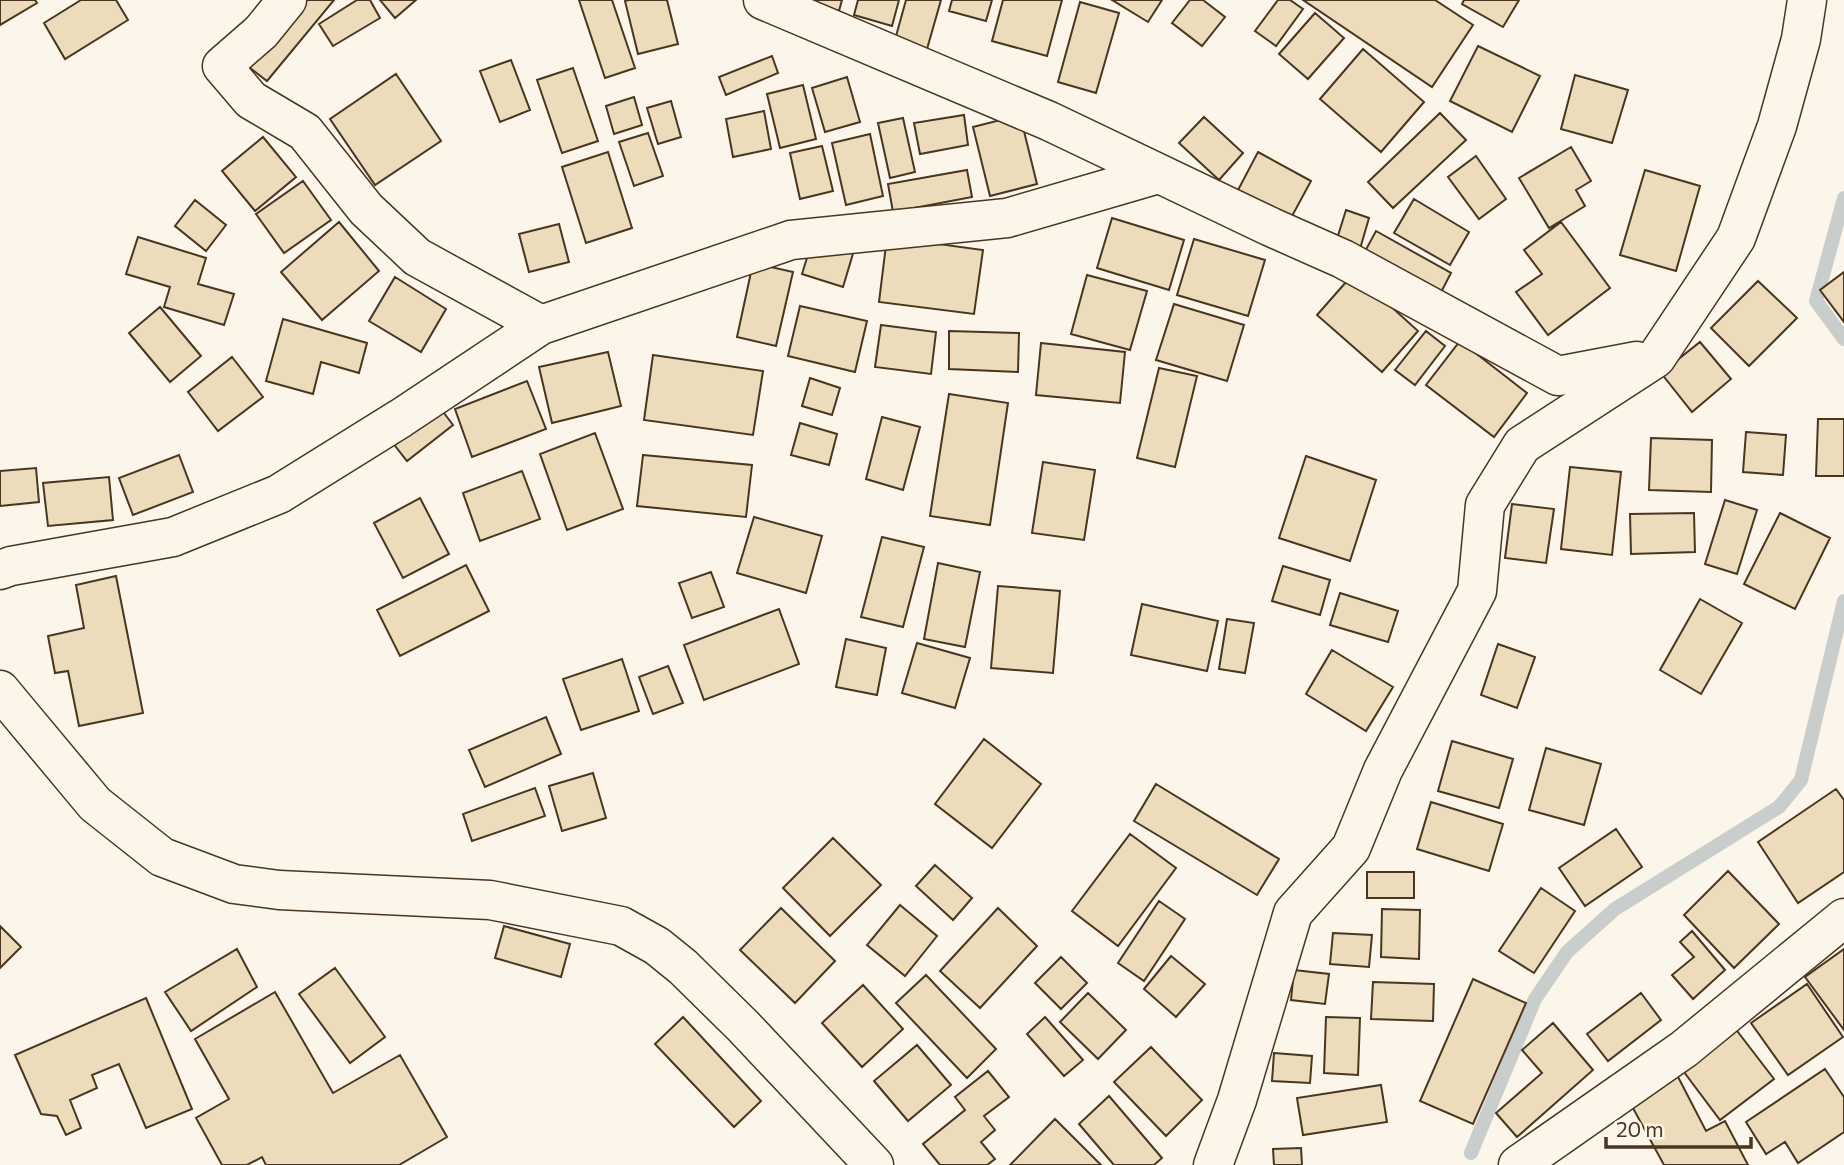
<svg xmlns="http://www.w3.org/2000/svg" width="1844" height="1165" font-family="Commissioner,sans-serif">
<rect width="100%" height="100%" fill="#fbf6e9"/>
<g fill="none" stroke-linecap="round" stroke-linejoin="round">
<path stroke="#c9cecd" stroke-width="14" d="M1844,198L1816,301L1844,339
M1471,1153L1535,999L1567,952L1615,909L1779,807L1801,780L1844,601"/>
</g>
<path fill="#ecdcbc" stroke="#4a3520" stroke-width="2" d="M0,0H35L37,3L0,25Z
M81,0H116L128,20L65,59L44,23Z
M300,0H334L267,81L246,65Z
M357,0H370L380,18L333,46L319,24Z
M380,0H416L395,18Z
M579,0H612L635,68L605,78Z
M629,0H667L678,44L638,54L625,1Z
M804,0H842L839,11Z
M858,0H899L892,26L854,15Z
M906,0H941L925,56L893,47Z
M952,0H992L986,21L949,11Z
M1003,0H1062L1047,56L992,41Z
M1112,0H1162L1148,22Z
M1190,0H1203L1225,17L1202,46L1172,23Z
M1278,0H1290L1303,9L1276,46L1255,31Z
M1303,0H1435L1473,25L1432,87Z
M1464,0H1519L1503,27L1462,4Z
M1080,2L1119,13L1096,93L1058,82Z
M1315,13L1344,38L1308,79L1279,54Z
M1478,46L1540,76L1512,132L1450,101Z
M1363,49L1424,102L1381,152L1320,99Z
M772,56L778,73L726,95L719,77Z
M511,60L530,110L500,122L480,71Z
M573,68L598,141L562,153L537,80Z
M396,74L441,141L375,185L330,119Z
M1575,75L1628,90L1612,143L1561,129Z
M847,77L860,122L825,132L812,88Z
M803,85L816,139L780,148L767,94Z
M634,97L642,125L614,134L606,106Z
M671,101L681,137L658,144L647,108Z
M764,111L771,149L733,157L726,119Z
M1440,113L1466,140L1393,208L1368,182Z
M964,115L968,145L920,154L914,123Z
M1020,115L1037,184L990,196L973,127Z
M1204,117L1243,153L1219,180L1179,143Z
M903,118L915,172L890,178L878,123Z
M648,133L663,176L634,186L619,142Z
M870,134L883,196L846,205L832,143Z
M263,137L296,177L255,211L222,171Z
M822,146L833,191L800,199L790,153Z
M1571,147L1591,181L1576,190L1585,206L1549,228L1519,178Z
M608,152L632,228L586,243L562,167Z
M1258,152L1311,181L1291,218L1238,190Z
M1476,156L1506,199L1479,219L1448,177Z
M967,170L972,197L893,212L888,184Z
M1645,170L1700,186L1676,271L1620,255Z
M303,181L331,220L284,253L256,214Z
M1414,199L1469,232L1450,265L1394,233Z
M195,200L226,225L206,251L175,226Z
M1346,210L1369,218L1360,249L1336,242Z
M1112,218L1184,240L1169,290L1097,268Z
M339,222L379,271L322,320L281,272Z
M1561,222L1610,288L1548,335L1516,292L1542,274L1524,250Z
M559,224L569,262L529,272L519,234Z
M1376,231L1451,273L1438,298L1363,255Z
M814,235L855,247L843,287L802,274Z
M138,237L206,258L198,284L234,294L224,325L164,307L170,287L126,274Z
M887,237L983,250L974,314L879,302Z
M1194,239L1265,260L1248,316L1177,295Z
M753,263L793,272L776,346L737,337Z
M1844,272V322L1820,290Z
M1354,273L1418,331L1382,372L1317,315Z
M1087,275L1147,291L1130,350L1071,334Z
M395,277L446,309L421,352L369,321Z
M1758,281L1797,318L1749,366L1711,328Z
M1174,304L1244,325L1227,381L1156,360Z
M800,306L867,321L855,372L788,356Z
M160,307L201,356L170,382L129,333Z
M283,319L367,343L359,373L321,362L313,394L266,381Z
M881,325L936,332L931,374L875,367Z
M949,331L1019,333L1018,372L949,369Z
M1426,331L1445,346L1415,385L1395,370Z
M1460,341L1527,393L1494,437L1426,385Z
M1700,342L1731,379L1692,412L1661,373Z
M1041,343L1125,352L1120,403L1036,395Z
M608,352L621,406L552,423L539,367Z
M653,355L763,371L753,435L644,420Z
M232,357L263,397L218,431L188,392Z
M1159,368L1197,376L1175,467L1137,458Z
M810,378L840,388L832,415L802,406Z
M527,381L546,429L472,457L455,409Z
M949,394L1008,403L990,525L930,516Z
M438,405L453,425L407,461L392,442Z
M882,417L920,427L903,490L866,479Z
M1818,419H1844V476H1816Z
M800,423L837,434L829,465L791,455Z
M1746,432L1786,435L1783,475L1743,472Z
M595,433L623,509L567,530L540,454Z
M1651,438L1712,440L1711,492L1649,490Z
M179,455L193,492L133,515L119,478Z
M643,455L752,465L746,517L637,506Z
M1306,456L1376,480L1350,561L1279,538Z
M1043,462L1095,470L1084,540L1032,533Z
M1570,467L1621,472L1612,555L1561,549Z
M36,468L39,502L0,506V471Z
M522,471L540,519L480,541L463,493Z
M109,477L113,520L48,526L43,483Z
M420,498L449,554L403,578L374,523Z
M1725,500L1757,510L1737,574L1705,564Z
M1512,504L1554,509L1546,563L1505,558Z
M1694,513L1695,552L1631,554L1630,514Z
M1780,513L1830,538L1795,609L1744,584Z
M754,517L822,536L806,593L737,573Z
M882,537L924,547L903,627L861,617Z
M938,563L980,572L965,647L924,639Z
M466,565L489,611L400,656L377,610Z
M1283,566L1330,580L1320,615L1272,601Z
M711,572L724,607L692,618L679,583Z
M116,576L143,713L79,726L68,671L55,673L48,636L84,628L76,585Z
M998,586L1060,591L1053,673L991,668Z
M1340,593L1398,611L1388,642L1330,625Z
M1700,599L1742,623L1701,694L1660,670Z
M1142,604L1218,621L1207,671L1131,655Z
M779,609L799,664L704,700L684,645Z
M1227,619L1254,623L1245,673L1219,669Z
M846,639L886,648L877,695L836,687Z
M917,643L970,658L955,708L902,693Z
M1498,644L1535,657L1517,708L1481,695Z
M1332,650L1393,687L1366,731L1306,694Z
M622,659L639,711L581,730L563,679Z
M668,666L683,703L653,714L639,677Z
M546,717L561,754L485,787L469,750Z
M984,739L1041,784L992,848L935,804Z
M1452,741L1513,759L1499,808L1438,791Z
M1546,748L1601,764L1584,825L1529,810Z
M593,773L606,818L562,831L549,786Z
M1156,784L1279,859L1257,895L1134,821Z
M535,788L545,816L472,841L463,814Z
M1836,789L1844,800V872L1798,903L1758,842Z
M1431,802L1503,824L1489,871L1417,849Z
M1616,829L1642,867L1585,906L1559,868Z
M1130,834L1176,868L1118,946L1072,911Z
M833,838L881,885L830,936L783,888Z
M935,865L972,898L953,920L916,886Z
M1728,871L1779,924L1734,968L1684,915Z
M1367,872H1414V898H1367Z
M1541,888L1575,911L1534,973L1499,951Z
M1159,901L1185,919L1144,981L1118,963Z
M900,905L937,936L905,976L867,945Z
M781,908L835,961L795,1003L740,950Z
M998,908L1037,946L980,1008L940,971Z
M1382,909L1420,910L1419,959L1381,957Z
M0,926L21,947L0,968Z
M504,926L570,944L561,977L495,958Z
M1692,931L1725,970L1693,999L1672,975L1694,957L1680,942Z
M1333,933L1372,935L1369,967L1330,964Z
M237,949L257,987L191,1031L165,992Z
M1844,949V1030L1805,977Z
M1171,956L1205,984L1176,1017L1144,989Z
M1061,957L1087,983L1061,1009L1035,983Z
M335,968L385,1037L350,1063L299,994Z
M1294,970L1329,974L1325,1004L1291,1000Z
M926,975L996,1049L967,1078L896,1003Z
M1473,979L1526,1003L1473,1124L1420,1101Z
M1373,982L1434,984L1433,1021L1371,1019Z
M1807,984L1843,1037L1788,1075L1751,1023Z
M863,985L903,1029L862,1067L822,1023Z
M275,992L333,1093L400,1055L447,1137L399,1165H266L262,1157L247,1165H222L196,1118L229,1099L195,1039Z
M1088,993L1126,1030L1098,1059L1060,1022Z
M1641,993L1661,1020L1608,1061L1587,1034Z
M146,998L192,1109L146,1128L119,1064L92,1075L97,1088L70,1100L81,1128L66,1135L57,1116L41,1114L15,1055Z
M683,1017L761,1101L734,1127L655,1044Z
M1045,1017L1083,1060L1064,1076L1027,1034Z
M1326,1017L1360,1018L1358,1075L1324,1073Z
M1553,1023L1593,1070L1517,1137L1496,1113L1542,1073L1522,1050Z
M1731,1023L1774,1079L1720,1120L1678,1064Z
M917,1045L951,1085L908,1121L874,1081Z
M1151,1047L1202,1100L1166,1136L1114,1082Z
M1274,1053L1312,1056L1310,1083L1272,1081Z
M1825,1069L1844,1097V1132L1798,1163L1785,1142L1766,1154L1746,1122Z
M988,1071L1009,1097L984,1116L995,1130L981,1142L995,1159L987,1165H940L923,1144L965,1110L955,1097Z
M1676,1073L1706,1131L1725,1121L1748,1165H1664L1628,1099Z
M1381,1085L1387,1122L1303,1135L1297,1098Z
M1109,1096L1162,1158L1154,1165H1114L1079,1124Z
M1055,1119L1101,1165H1010Z
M1301,1148L1302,1165H1274L1273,1149Z"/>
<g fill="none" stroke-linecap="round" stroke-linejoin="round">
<defs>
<path id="street" d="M287,0L261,32L222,66L251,100L305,132L366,209L417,257L541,325
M763,0L1049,121L1271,227L1343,259L1558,376L1637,361
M0,570L11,566L173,537L279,494L401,418L541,325L791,240L1007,218L1158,174
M1213,1165L1237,1100L1293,913L1351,848L1383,770L1477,591L1485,505L1522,445L1656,358L1736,238L1777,126L1801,39L1807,0
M1518,1165L1684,1049L1844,918"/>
<path id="secondary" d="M0,690L95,804L162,857L234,884L279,890L490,900L621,926L657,946L683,967L743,1026L874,1165"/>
</defs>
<use href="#street" stroke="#4a3520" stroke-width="41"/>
<use href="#secondary" stroke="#4a3520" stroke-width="41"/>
<use href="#street" stroke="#fbf6e9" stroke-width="38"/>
<use href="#secondary" stroke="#fbf6e9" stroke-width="38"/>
</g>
<path d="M1606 1137v10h145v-10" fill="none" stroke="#4a3520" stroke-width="3.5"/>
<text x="1616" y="1137" font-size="21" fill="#4a3520" stroke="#fbf6e9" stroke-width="5" paint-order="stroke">20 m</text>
</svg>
